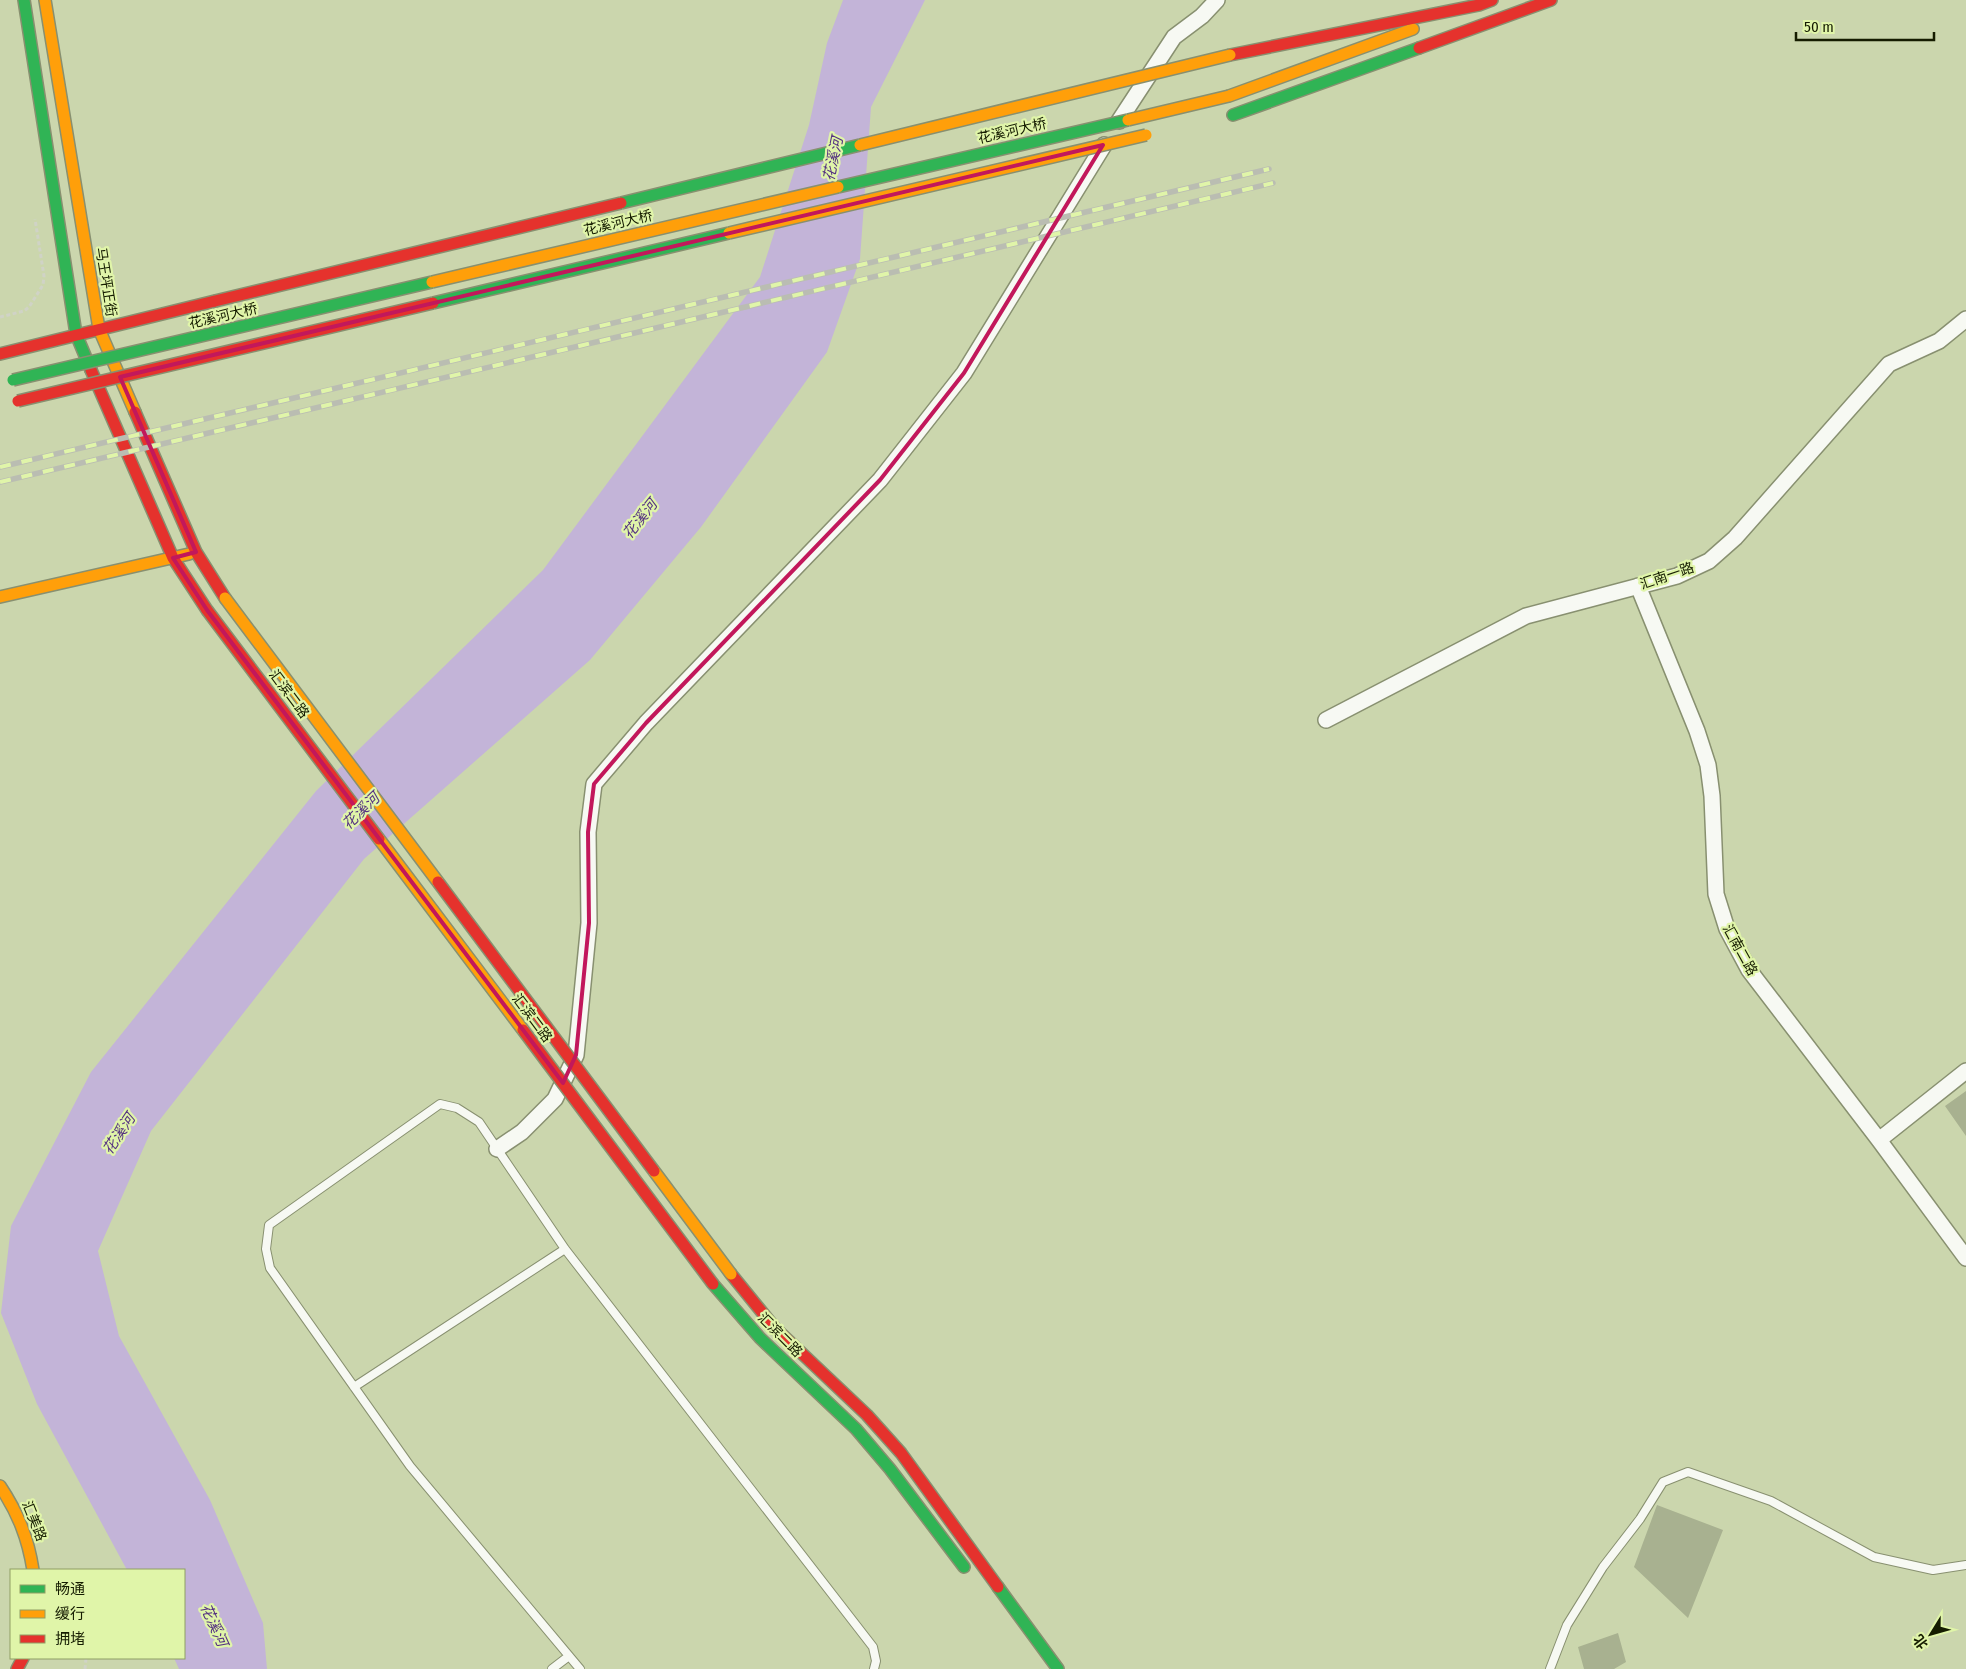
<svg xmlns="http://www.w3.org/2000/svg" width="1966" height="1669" font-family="'Fira Sans Condensed','Noto Sans SC',sans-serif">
<rect width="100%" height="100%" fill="#cbd6ad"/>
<path fill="#c3b4d8" d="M843,0H925L871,107L860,259L827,352L701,527L590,660L364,859L151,1131L98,1251L119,1336L210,1500L263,1623L267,1669H179L174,1658H184V1570H127L37,1404L1,1313L11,1226L91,1072L316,791L543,570L760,277L809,125L827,43Z"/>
<path fill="#a8b190" d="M1966,1091V1136L1945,1106Z
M1657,1505L1723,1530L1688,1618L1634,1567Z
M1618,1633L1626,1662L1614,1669H1584L1578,1647Z"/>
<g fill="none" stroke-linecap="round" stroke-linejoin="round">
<defs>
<path id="lane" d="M354,1387L565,1249
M552,1669L569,1656
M580,1669L410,1466L270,1268L266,1249L269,1225L440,1104L457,1108L479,1122L565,1249L873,1647L876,1661L874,1669
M1550,1669L1567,1625L1603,1567L1640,1519L1663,1482L1688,1472L1771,1501L1874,1557L1933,1570L1966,1565"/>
<path id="street" d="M1119,121L1174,37L1202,16L1217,0
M1638,586L1697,731L1708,765L1712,796L1716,894L1727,929L1749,970L1879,1140L1966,1258
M1326,720L1526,616L1677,576L1709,561L1735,538L1889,364L1939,341L1966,319
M1879,1140L1966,1071
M497,1149L522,1132L555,1099L576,1055L589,923L588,832L594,784L646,723L880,480L964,373L1104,145"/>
<path id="fast" d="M24,0L76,334L91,370
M1233,115L1419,48
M713,1284L760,1338L856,1429L890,1469L964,1567
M998,1587L1058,1669"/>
<path id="slow" d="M45,0L99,329L135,412
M1229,96L1413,29
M0,597L189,554
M0,1486C18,1513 28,1538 33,1570"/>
<path id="jam" d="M1419,48L1551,0
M1230,55L1479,5L1492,0
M0,354L215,301
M91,370L173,558L207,610
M135,412L196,552L225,598
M731,1274L774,1327L867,1415L901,1453L998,1587
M17,1669L23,1658"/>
</defs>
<use href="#lane" stroke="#889070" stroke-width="10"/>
<use href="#street" stroke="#889070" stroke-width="18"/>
<use href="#fast" stroke="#889070" stroke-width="14"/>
<use href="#slow" stroke="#889070" stroke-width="14"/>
<use href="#jam" stroke="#889070" stroke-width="14"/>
<path stroke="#d0d3c6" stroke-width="3" stroke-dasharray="4 2.5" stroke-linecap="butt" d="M0,317L24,311L29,307L43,285L44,276L35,219
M85,1669L86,1658"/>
<use href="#lane" stroke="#f7f9f3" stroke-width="8"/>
<use href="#street" stroke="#f7f9f3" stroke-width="15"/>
<use href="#fast" stroke="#30b455" stroke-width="11"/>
<use href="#slow" stroke="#ff9f0a" stroke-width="11"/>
<use href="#jam" stroke="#e5322d" stroke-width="11"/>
<defs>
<path id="rail" d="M0,467L1269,169
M0,482L1273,183"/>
</defs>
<use href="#rail" stroke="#babdb2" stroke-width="5.5"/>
<use href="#rail" stroke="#e0f5a9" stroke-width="4" stroke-dasharray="11" stroke-linecap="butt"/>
<defs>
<path id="fast-bridge" d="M838,187L1128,120
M621,203L860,145
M433,303L729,233
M13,380L432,282"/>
<path id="slow-bridge" d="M1128,120L1229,96
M860,145L1230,55
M729,233L1146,135
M432,282L838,187
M225,598L438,882
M379,839L523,1030
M654,1171L731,1274"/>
<path id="jam-bridge" d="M215,301L621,203
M18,401L433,303
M207,610L379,839
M438,882L654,1171
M523,1030L713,1284"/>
</defs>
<use href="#fast-bridge" stroke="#889070" stroke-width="14" stroke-linecap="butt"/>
<use href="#slow-bridge" stroke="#889070" stroke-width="14" stroke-linecap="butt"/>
<use href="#jam-bridge" stroke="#889070" stroke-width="14" stroke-linecap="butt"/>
<use href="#fast-bridge" stroke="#30b455" stroke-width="11"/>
<use href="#slow-bridge" stroke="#ff9f0a" stroke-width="11"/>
<use href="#jam-bridge" stroke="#e5322d" stroke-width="11"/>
</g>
<path fill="none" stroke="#c2185b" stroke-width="4" stroke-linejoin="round" d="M1103,145L964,373L880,480L646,723L594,784L588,832L589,923L576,1055L563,1083L207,610L173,558L196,552L120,377Z"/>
<g text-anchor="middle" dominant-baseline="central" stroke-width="4.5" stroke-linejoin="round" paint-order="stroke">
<g font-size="14" fill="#151c00" stroke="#e0f5a9">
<text transform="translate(1012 131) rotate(-13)">花溪河大桥</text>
<text transform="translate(618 223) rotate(-13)">花溪河大桥</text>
<text transform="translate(106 282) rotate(81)">马王坪正街</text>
<text transform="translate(223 316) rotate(-13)">花溪河大桥</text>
<text transform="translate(1667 576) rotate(-19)">汇南一路</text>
<text transform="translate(289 694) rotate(53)">汇滨二路</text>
<text transform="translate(1740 950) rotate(61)">汇南二路</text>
<text transform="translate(532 1018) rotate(53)">汇滨二路</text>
<text transform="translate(780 1335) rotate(45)">汇滨二路</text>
<text transform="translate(34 1521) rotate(68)">汇美路</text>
</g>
<g font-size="15" font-style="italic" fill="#553282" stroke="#e0f5a9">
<text transform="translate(833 159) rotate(-78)">花溪河</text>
<text transform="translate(640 519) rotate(-51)">花溪河</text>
<text transform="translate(361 811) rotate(-44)">花溪河</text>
<text transform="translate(119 1134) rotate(-56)">花溪河</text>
<text transform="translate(214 1625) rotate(66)">花溪河</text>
</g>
</g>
<rect x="10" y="1569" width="175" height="90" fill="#e0f5a9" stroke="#8f9e65"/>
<rect x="20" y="1585" width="25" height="8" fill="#30b455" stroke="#8f9e65"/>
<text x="55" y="1594" font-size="15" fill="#151c00">畅通</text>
<rect x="20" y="1610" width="25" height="8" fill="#ff9f0a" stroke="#8f9e65"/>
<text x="55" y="1619" font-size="15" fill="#151c00">缓行</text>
<rect x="20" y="1635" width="25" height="8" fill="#e5322d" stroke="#8f9e65"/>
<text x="55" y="1644" font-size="15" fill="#151c00">拥堵</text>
<g transform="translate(1931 1634) rotate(233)" stroke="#e0f5a9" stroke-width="4" paint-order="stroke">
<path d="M0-4L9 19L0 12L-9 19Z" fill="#151c00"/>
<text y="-8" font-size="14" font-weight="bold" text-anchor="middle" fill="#151c00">北</text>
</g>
<path d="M1796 32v8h138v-8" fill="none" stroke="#151c00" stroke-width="2.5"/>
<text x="1804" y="32" font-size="15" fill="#151c00" stroke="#e0f5a9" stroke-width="4" paint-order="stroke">50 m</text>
</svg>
